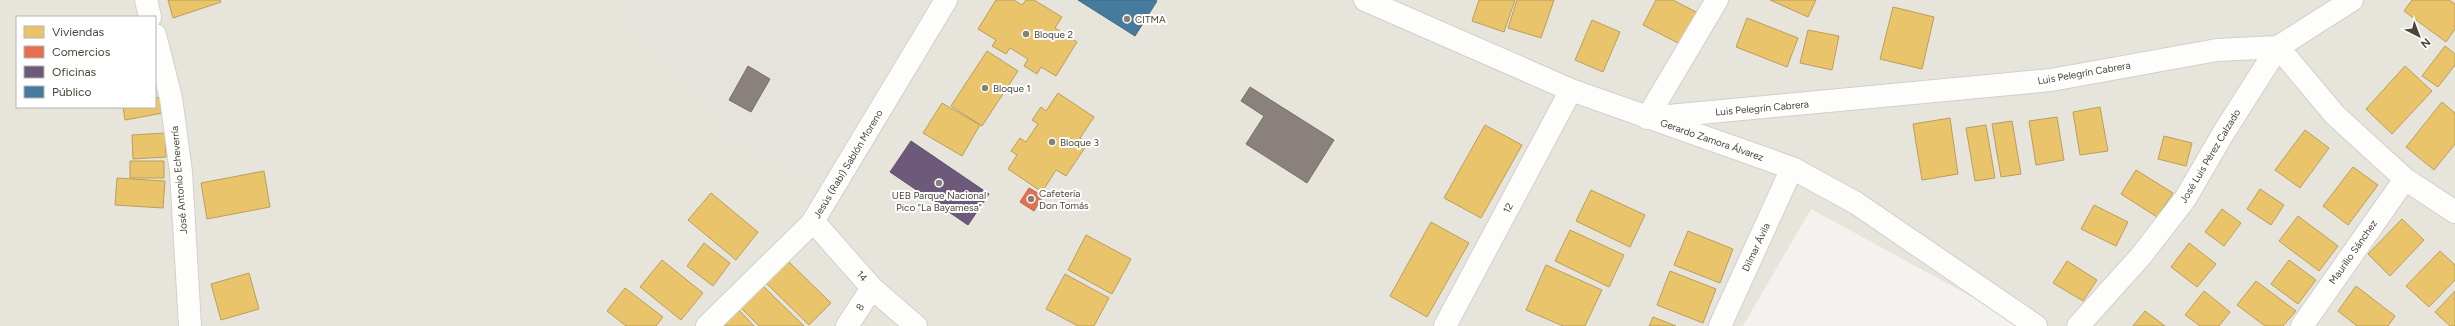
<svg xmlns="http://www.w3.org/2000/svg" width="2455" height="326" font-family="Figtree,sans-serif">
<rect width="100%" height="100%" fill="#f4f2ee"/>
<path fill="#e7e4dc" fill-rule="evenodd" d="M0,0H2455V326H2025L1811,209L1743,326H0ZM17,17H155V107H17Z"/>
<path fill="#e6e3df" d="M618,0H920L816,181L732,134Z"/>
<path fill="#e9c46a" stroke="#ba9e5b" d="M168,0H220L221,2L173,18Z
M996,0H1014L1022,5L1026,0H1034L1062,17L1055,28L1077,42L1056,76L1041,67L1037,74L1024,66L1028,59L1010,48L1006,54L992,46L996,40L978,29Z
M1479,0H1515L1504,32L1472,21Z
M1517,0H1554L1541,38L1508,28Z
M1656,0H1673L1698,13L1682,45L1643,25Z
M1770,0H1816L1808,17Z
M2412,0H2449L2455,4V29L2446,42L2404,11Z
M1893,7L1934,17L1922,69L1880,59Z
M1747,18L1798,38L1787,67L1736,47Z
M1592,20L1620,32L1603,72L1575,60Z
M1808,30L1839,36L1832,70L1800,63Z
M2445,46L2455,54V65L2438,87L2422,76Z
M987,51L1018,71L982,126L951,106Z
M2405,66L2432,91L2392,134L2366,109Z
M1058,93L1094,117L1080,138L1088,143L1066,176L1056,170L1042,192L1008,169L1017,155L1011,151L1020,138L1026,142L1038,124L1032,120L1041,107L1046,111Z
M160,97L163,113L125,120L123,107H155V98Z
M2442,102L2455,113V144L2434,170L2406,147Z
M942,103L980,125L962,156L923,133Z
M2100,107L2108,151L2080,155L2073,112Z
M2057,117L2064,160L2036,165L2029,121Z
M1950,118L1958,174L1922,180L1913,124Z
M2012,121L2021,174L2001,177L1992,124Z
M1485,125L1522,145L1481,218L1444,198Z
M1986,125L1995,178L1975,181L1966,128Z
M2305,130L2329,148L2300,188L2275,170Z
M165,133L166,157L133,159L132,135Z
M2164,136L2192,143L2186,166L2158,159Z
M130,161H164V178H130Z
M2353,167L2378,185L2348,225L2323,206Z
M2136,170L2173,193L2157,217L2121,194Z
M264,171L270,207L207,219L201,183Z
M117,178L165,181L163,208L115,205Z
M2260,189L2284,205L2271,225L2247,209Z
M1591,190L1645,215L1630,247L1576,221Z
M711,193L758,232L736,260L688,220Z
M2094,205L2128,222L2116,246L2081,229Z
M2222,209L2241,223L2224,246L2205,232Z
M2298,216L2338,246L2319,271L2279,241Z
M2402,219L2424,240L2390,276L2368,254Z
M1431,222L1469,243L1427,317L1390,296Z
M1570,230L1624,255L1609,287L1555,261Z
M1688,231L1733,249L1720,283L1674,265Z
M1086,235L1131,259L1112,294L1068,270Z
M704,243L730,263L713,286L687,266Z
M2189,243L2216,264L2197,287L2171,267Z
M2440,251L2455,265V280L2429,307L2406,286Z
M662,260L703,293L681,320L640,287Z
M2289,260L2316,280L2298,304L2271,284Z
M788,261L831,303L809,325L766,283Z
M2067,261L2097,280L2083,301L2053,283Z
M1546,265L1602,290L1585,326H1563L1526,310Z
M1670,271L1716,289L1703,323L1657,305Z
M249,273L259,309L221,320L211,284Z
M1065,274L1109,298L1094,326H1078L1046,309Z
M2256,281L2296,311L2283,326H2265L2237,305Z
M762,285L804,326H759L741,308Z
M2356,286L2395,316L2388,326H2357L2338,311Z
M625,288L663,317L656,326H626L607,311Z
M2204,291L2230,312L2219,326H2200L2185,315Z
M2455,291V326H2450L2435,312Z
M738,309L754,326H721Z
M2145,311L2165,326H2133Z
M1653,317L1676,326H1649Z"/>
<path fill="#e76f51" stroke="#b8624a" d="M1029,188L1043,196L1034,211L1020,202Z"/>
<path fill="#6d597a" stroke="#635366" d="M911,141L989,194L968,225L890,172Z"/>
<path fill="#457b9d" stroke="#476a7f" d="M1078,0H1155L1157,1L1135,36Z"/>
<path fill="#8a817c" stroke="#776f68" d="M748,66L770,79L751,112L729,100Z
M1250,87L1334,140L1307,183L1246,144L1264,116L1241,101Z"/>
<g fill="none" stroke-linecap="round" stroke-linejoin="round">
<defs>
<path id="minor" d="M146,0L150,17
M1365,0L1571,90L1792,168L1856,203L2036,326
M155,35L171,98L181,172L190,326
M1647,118L2051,80L2217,50L2278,47L2335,115L2405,179L2455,212
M1647,118L1717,0
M813,221L872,288L916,326
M707,326L812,223L946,0
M847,326L872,288
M1445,326L1571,90
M1720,326L1792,168
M2078,326L2141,256L2185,199L2224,132L2278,47L2352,0
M2302,326L2405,179"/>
</defs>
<use href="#minor" stroke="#d2d0cb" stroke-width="24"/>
<use href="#minor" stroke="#fdfdfc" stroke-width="22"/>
</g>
<g fill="#868178" stroke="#fff" stroke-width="1.5">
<circle cx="1127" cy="19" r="4"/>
<circle cx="1026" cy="34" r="4"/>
<circle cx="985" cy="88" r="4"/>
<circle cx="1052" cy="142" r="4"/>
<circle cx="939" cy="183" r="4"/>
<circle cx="1031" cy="199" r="4"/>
</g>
<g text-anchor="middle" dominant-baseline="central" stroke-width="4" stroke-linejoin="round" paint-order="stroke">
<g font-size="10" fill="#4b4439" stroke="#fff" text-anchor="start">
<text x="1135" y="19">CITMA</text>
<text x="1034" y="34">Bloque 2</text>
<text x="993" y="88">Bloque 1</text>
<text x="1060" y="142">Bloque 3</text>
<text x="1039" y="193">Cafetería<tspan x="1039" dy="12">Don Tomás</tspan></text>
<text x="939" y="195" text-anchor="middle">UEB Parque Nacional<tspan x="939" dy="12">Pico "La Bayamesa"</tspan></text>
</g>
<g font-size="10" fill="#4b4439" stroke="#fff">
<text transform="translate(2084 73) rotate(-10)">Luis Pelegrín Cabrera</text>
<text transform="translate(1762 108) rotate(-5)">Luis Pelegrín Cabrera</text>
<text transform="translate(1712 140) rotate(19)">Gerardo Zamora Álvarez</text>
<text transform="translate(2210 156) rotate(-59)">José Luis Pérez Calzado</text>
<text transform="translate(848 164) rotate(-59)">Jesús (Rabí) Sablón Moreno</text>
<text transform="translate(179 180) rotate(-95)">José Antonio Echeverría</text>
<text transform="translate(1508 208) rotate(-62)">12</text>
<text transform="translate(1756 247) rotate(-65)">Dilmar Ávila</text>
<text transform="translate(2353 252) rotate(-55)">Maurilio Sánchez</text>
<text transform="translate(862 276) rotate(49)">14</text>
<text transform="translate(860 307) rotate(-57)">8</text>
</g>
</g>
<rect x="16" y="16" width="140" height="92" fill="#ffffff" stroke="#b7b4b0"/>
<rect x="24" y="26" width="20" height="12" fill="#e9c46a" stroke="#b7b4b0"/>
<text x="52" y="36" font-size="12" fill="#4b4439">Viviendas</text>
<rect x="24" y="46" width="20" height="12" fill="#e76f51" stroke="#b7b4b0"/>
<text x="52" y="56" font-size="12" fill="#4b4439">Comercios</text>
<rect x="24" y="66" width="20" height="12" fill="#6d597a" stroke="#b7b4b0"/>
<text x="52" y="76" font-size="12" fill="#4b4439">Oficinas</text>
<rect x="24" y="86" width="20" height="12" fill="#457b9d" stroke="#b7b4b0"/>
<text x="52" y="96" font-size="12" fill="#4b4439">Público</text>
<g transform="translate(2419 36) rotate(138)" stroke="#ffffff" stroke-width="3" paint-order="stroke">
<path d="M0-3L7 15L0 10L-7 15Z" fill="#4b4439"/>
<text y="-6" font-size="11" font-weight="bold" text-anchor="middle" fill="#4b4439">N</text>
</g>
</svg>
